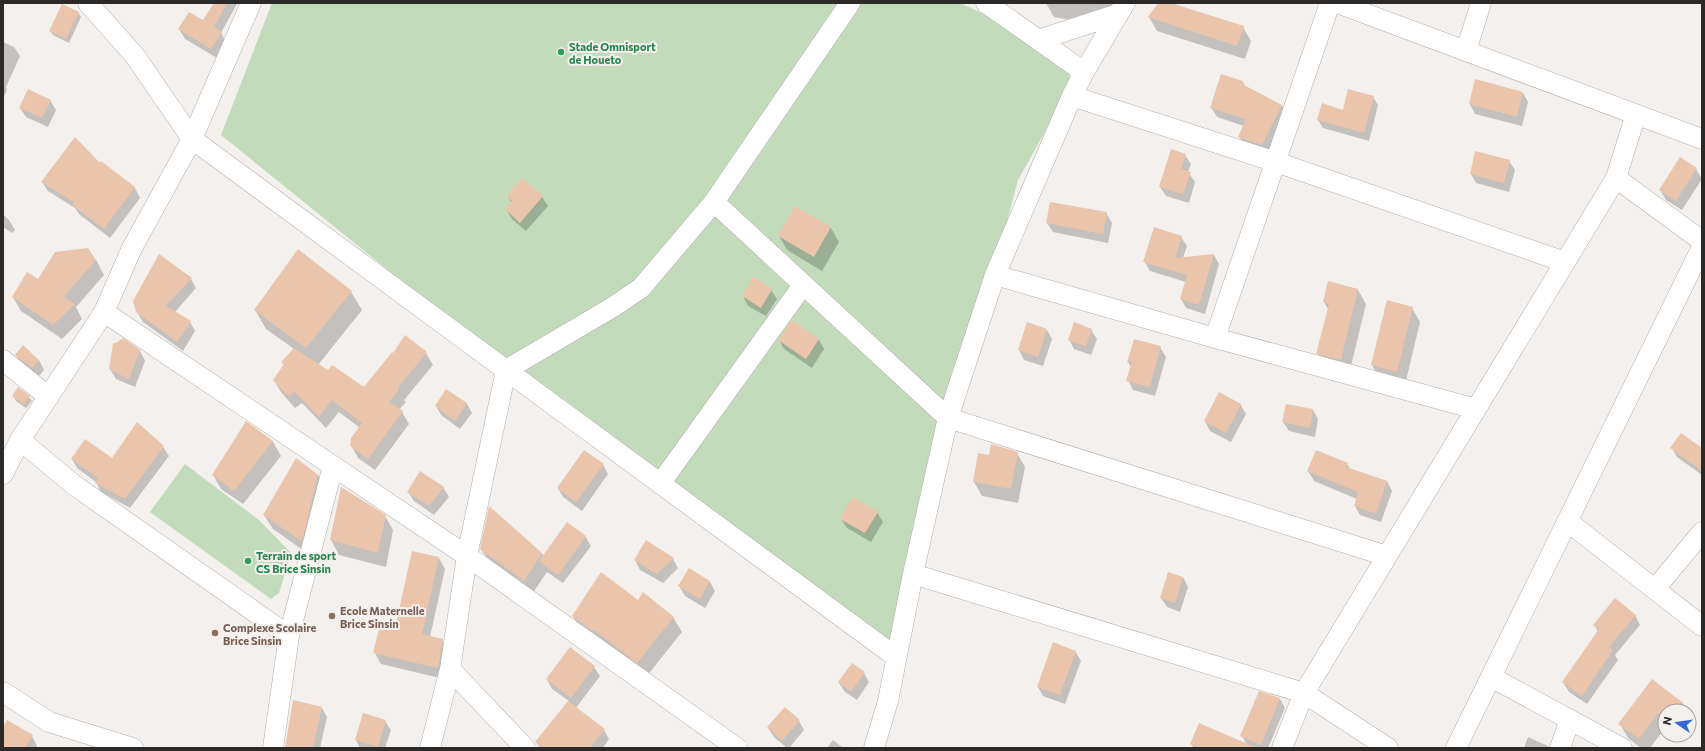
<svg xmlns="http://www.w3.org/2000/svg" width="1705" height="751" font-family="Commissioner,sans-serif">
<rect width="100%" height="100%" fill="#f4f0ed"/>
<path fill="#c2dbba" d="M272,3H960L1019,30L1069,67L1070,87L1018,180L895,646L504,364L221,135Z
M185,464L259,520L291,553L279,593L271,599L150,512Z"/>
<path fill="#0003" d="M216,3L237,4L221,33L226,42L217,58L185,39L179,29L203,21Z
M1046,3H1117L1100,25L1054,17Z
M1159,3H1168L1243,27L1251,41L1245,59L1157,31L1149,17Z
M78,12L81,17L69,43L53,35L50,31Z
M3,42L14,47L20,56L6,87L7,90L3,99Z
M1476,80L1523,93L1528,102L1522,126L1475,114L1470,104Z
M1243,82L1245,87L1282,106L1287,115L1268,154L1244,146L1239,136L1244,126L1217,117L1211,107Z
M1373,97L1378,105L1369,141L1323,128L1318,120L1344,111Z
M50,100L56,110L48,127L26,117L20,108Z
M1185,155L1191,164L1188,172L1195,182L1189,203L1166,196L1160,187Z
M1509,161L1515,170L1509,192L1476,183L1471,174Z
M101,162L135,188L140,198L110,238L79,214L75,208L48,191L42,182L100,165Z
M1696,169L1702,179L1682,210L1666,200L1660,190Z
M522,179L542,197L548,206L526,231L512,219L506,209L512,203L507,196Z
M1106,213L1112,223L1108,243L1053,232L1047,223Z
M3,214L9,220L15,230L12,233L3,227Z
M831,228L839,242L822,271L787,250L779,236Z
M1181,237L1187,246L1183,258L1214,255L1219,264L1205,314L1186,308L1181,299L1186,282L1150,271L1144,261Z
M96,260L104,275L76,307L82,319L62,339L21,311L13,297L38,280Z
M191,279L196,288L175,312L190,322L195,331L183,351L143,322L137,312Z
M771,290L777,299L766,316L748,306L743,296Z
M1358,290L1366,304L1349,374L1326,368L1318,354L1328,309L1324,302Z
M351,292L362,310L318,365L328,372L364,388L426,353L433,365L404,400L406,402L399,410L402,412L409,424L375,470L358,458L351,445L360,428L339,412L326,428L302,403L295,408L281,392L274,380L284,366L282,362L294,349L266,329L255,310Z
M1412,308L1420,322L1405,385L1380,379L1372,365Z
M792,322L819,340L824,349L812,368L784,349L779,340Z
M1047,330L1052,339L1043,366L1024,360L1019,350Z
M1091,330L1097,339L1091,355L1074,349L1069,339Z
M123,340L140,351L145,361L135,387L116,379L110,369Z
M1160,347L1166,357L1155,396L1133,390L1128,380L1131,367L1128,362Z
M16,355L39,360L44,370L38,377L22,364Z
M446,390L467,404L472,413L460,429L441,415L436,406Z
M13,396L29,397L32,401L26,408L16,401Z
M1240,404L1246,414L1231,442L1210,431L1205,421Z
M1287,405L1313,410L1318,419L1315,437L1289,431L1283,422Z
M246,423L273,442L281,456L243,504L221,489L213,475Z
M163,447L169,456L130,508L101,492L96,482L77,468L72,459H112Z
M1672,448L1702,449V475L1677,457Z
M1017,453L1025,467L1018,503L982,496L974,482L989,457Z
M1347,464L1350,469L1387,481L1392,491L1381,522L1360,515L1355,506L1357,499L1314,481L1308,471Z
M603,465L608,474L582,511L563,497L558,488Z
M318,475L326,490L310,555L273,529L264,515Z
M443,487L449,497L434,515L414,501L408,492Z
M877,512L883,522L871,542L847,528L841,519Z
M385,516L393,530L386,567L339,555L331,540Z
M585,536L591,546L563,583L547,572L532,594L490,563L481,549L542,553L544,557Z
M439,558L445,569L430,637L442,640L449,651L444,679L381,664L375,653L395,629Z
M673,559L678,568L663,583L640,570L635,560Z
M1183,577L1188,587L1180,612L1167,607L1161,598Z
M710,582L715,591L705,608L685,596L679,586Z
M638,602L673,617L682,632L646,677L581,631L573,616Z
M1635,615L1640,625L1615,655L1618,660L1587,704L1569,692L1563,682L1598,631L1594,625Z
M1075,651L1081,661L1065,704L1043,696L1038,687Z
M594,667L600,676L576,708L604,730L609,739L603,748H540L537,742L569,701L552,689L547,679Z
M864,673L869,682L857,700L845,692L839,683Z
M1280,699L1285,708L1268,748H1253L1247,745L1242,736Z
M1682,702L1687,711H1665V728L1650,748H1641L1628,738L1620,724Z
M322,708L327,717L320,748H286Z
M385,721L391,730L385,748H360L356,740Z
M799,721L804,730L789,748H787L774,737L768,728Z
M3,729L32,736L37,746L36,748H3Z
M1528,737L1548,746L1550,748H1524Z
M833,740L843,748H827Z
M1191,744L1246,748H1194Z"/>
<path fill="#eac5ab" d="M214,3H227L214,27L222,32L211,49L178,29L189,12L203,20Z
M1158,3H1171L1244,26L1237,46L1148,17Z
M62,4L79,12L66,39L49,31Z
M1221,74L1243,81L1242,84L1282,105L1262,145L1238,137L1246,119L1210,108Z
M1475,79L1523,92L1517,117L1469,104Z
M28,89L51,100L42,118L19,108Z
M1348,89L1374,96L1364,133L1317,120L1322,103L1343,110Z
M75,137L100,163L101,161L135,187L104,229L72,205L74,202L41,182Z
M1171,149L1186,154L1181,169L1191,172L1183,194L1159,187Z
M1475,151L1510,160L1504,183L1470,174Z
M1680,157L1697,168L1676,201L1659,190Z
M522,178L543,196L520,223L505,209L512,201L506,196Z
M1050,202L1107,212L1103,234L1046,223Z
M795,206L831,227L814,257L778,236Z
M1154,227L1182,236L1175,258L1214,254L1199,305L1180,299L1187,275L1143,262Z
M88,248L96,260L64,297L75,304L53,325L12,297L27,272L38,279L55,252Z
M298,249L352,291L306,348L254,310Z
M159,254L192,278L166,306L191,321L177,342L136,312L133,301Z
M753,277L772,289L761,308L742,296Z
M1328,281L1358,289L1341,360L1316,354L1329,304L1323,302Z
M1387,300L1413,307L1397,372L1371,365Z
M792,320L819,339L806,359L778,340Z
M1027,322L1047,329L1038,357L1018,350Z
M1074,322L1092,329L1086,346L1068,340Z
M405,335L427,352L398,388L399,390L389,402L403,411L368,459L350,446L351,438L362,423L332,400L319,417L295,392L288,396L273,380L284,364L281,362L294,348L328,370L332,365L364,387L392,352L393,353Z
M123,338L140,350L129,379L109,369L113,343H116Z
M1134,339L1161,346L1150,387L1126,381L1132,361L1127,363Z
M23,345L39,360L32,368L15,355Z
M18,387L30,396L24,404L12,396Z
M446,389L467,403L455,421L435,406Z
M1219,392L1241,404L1226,433L1204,421Z
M1286,404L1313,409L1310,428L1282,422Z
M246,421L273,441L234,491L212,475Z
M137,422L164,446L125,499L95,483L98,478L71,459L85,439L112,458Z
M1681,433L1702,448V471L1670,448Z
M991,444L1018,452L1011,489L973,482L978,453L989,455Z
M584,450L604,464L576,502L557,488Z
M1316,450L1348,463L1346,467L1387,481L1376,514L1354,506L1358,492L1307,471Z
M296,458L318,475L302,541L263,515Z
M420,471L444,487L429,506L407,492Z
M341,487L386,515L378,553L330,540Z
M852,497L878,512L865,533L840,519Z
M489,506L542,553L524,581L480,549Z
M567,522L586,536L558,575L539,561Z
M646,540L674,558L657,574L634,560Z
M412,551L439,557L422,634L443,639L438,668L373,653L380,625L395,628Z
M689,568L710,581L700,599L678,586Z
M601,572L638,600L643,592L674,617L637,663L594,630L593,631L572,616Z
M1168,572L1183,577L1175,603L1160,598Z
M1615,598L1636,615L1609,647L1613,650L1582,696L1562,682L1599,629L1593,625Z
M1053,642L1076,651L1060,695L1037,687Z
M570,647L595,666L571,698L546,679Z
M852,663L865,672L851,692L838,682Z
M1652,679L1682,702L1675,711H1665V718L1658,713L1639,739L1618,724Z
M1259,691L1280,698L1261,745L1240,736Z
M293,700L322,707L313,748H285Z
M568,701L605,729L590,748H543L535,742Z
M785,707L800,720L782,741L767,727Z
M363,713L386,720L378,747L355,740Z
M7,720L33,735L25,748H3V727Z
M1199,723L1257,748H1200L1190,744Z"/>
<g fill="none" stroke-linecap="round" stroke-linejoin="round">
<defs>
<path id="street" d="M88,3L135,56L192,139L896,657
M986,3L1084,72
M1337,3L1702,139
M1038,40L1118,14
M1466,51L1481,3
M1072,96L1276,162L1565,262
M1616,178L1702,241
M714,202L948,418L1387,556
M995,275L1215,338L1476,409
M104,312L467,556L737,748
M1215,338L1330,3
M3,360L49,397
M20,440L74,485L289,636
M3,474L20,440L104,312L132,248L192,139L251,3
M660,484L803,285
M1567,521L1702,626
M913,574L1304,693L1388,748
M1655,589L1702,532
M450,669L525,748
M1491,677L1622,748
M3,692L49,722L133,748
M273,748L289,636L333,466
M430,748L450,669L467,556L506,370L613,307L641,288L714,202L850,3
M874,748L888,701L913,574L948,418L995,275L1072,96L1084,72L1125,3
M1282,748L1304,693L1616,178L1636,114
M1456,748L1702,247
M1560,748L1570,720"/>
</defs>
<use href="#street" stroke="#b3aeab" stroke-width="21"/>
<use href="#street" stroke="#fff" stroke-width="20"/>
</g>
<g fill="#2e9e5b" stroke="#f4f0ed" stroke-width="1.5">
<circle cx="561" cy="52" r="4"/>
<circle cx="248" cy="561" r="4"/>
</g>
<g fill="#8d6e63" stroke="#f4f0ed" stroke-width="1.5">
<circle cx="332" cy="616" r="4"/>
<circle cx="215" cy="633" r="4"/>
</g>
<g text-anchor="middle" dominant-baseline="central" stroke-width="4" stroke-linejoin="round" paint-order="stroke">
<g font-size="11" font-weight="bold" fill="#27864d" stroke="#f4f0ed" text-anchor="start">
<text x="569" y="46">Stade Omnisport<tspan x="569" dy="13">de Houeto</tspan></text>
<text x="256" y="555">Terrain de sport<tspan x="256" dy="13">CS Brice Sinsin</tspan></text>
</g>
<g font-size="11" font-weight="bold" fill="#785e54" stroke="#f4f0ed" text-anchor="start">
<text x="340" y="610">Ecole Maternelle<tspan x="340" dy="13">Brice Sinsin</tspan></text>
<text x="223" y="627">Complexe Scolaire<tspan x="223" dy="13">Brice Sinsin</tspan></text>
</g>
</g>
<rect width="1705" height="751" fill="none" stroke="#2c2a29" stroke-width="8"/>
<g transform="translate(1677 723) rotate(283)"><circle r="19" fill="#f4f0ed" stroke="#a4a19f"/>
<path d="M0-3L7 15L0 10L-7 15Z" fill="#3468d7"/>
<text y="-6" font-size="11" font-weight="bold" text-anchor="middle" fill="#2c2a29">N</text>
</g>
</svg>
